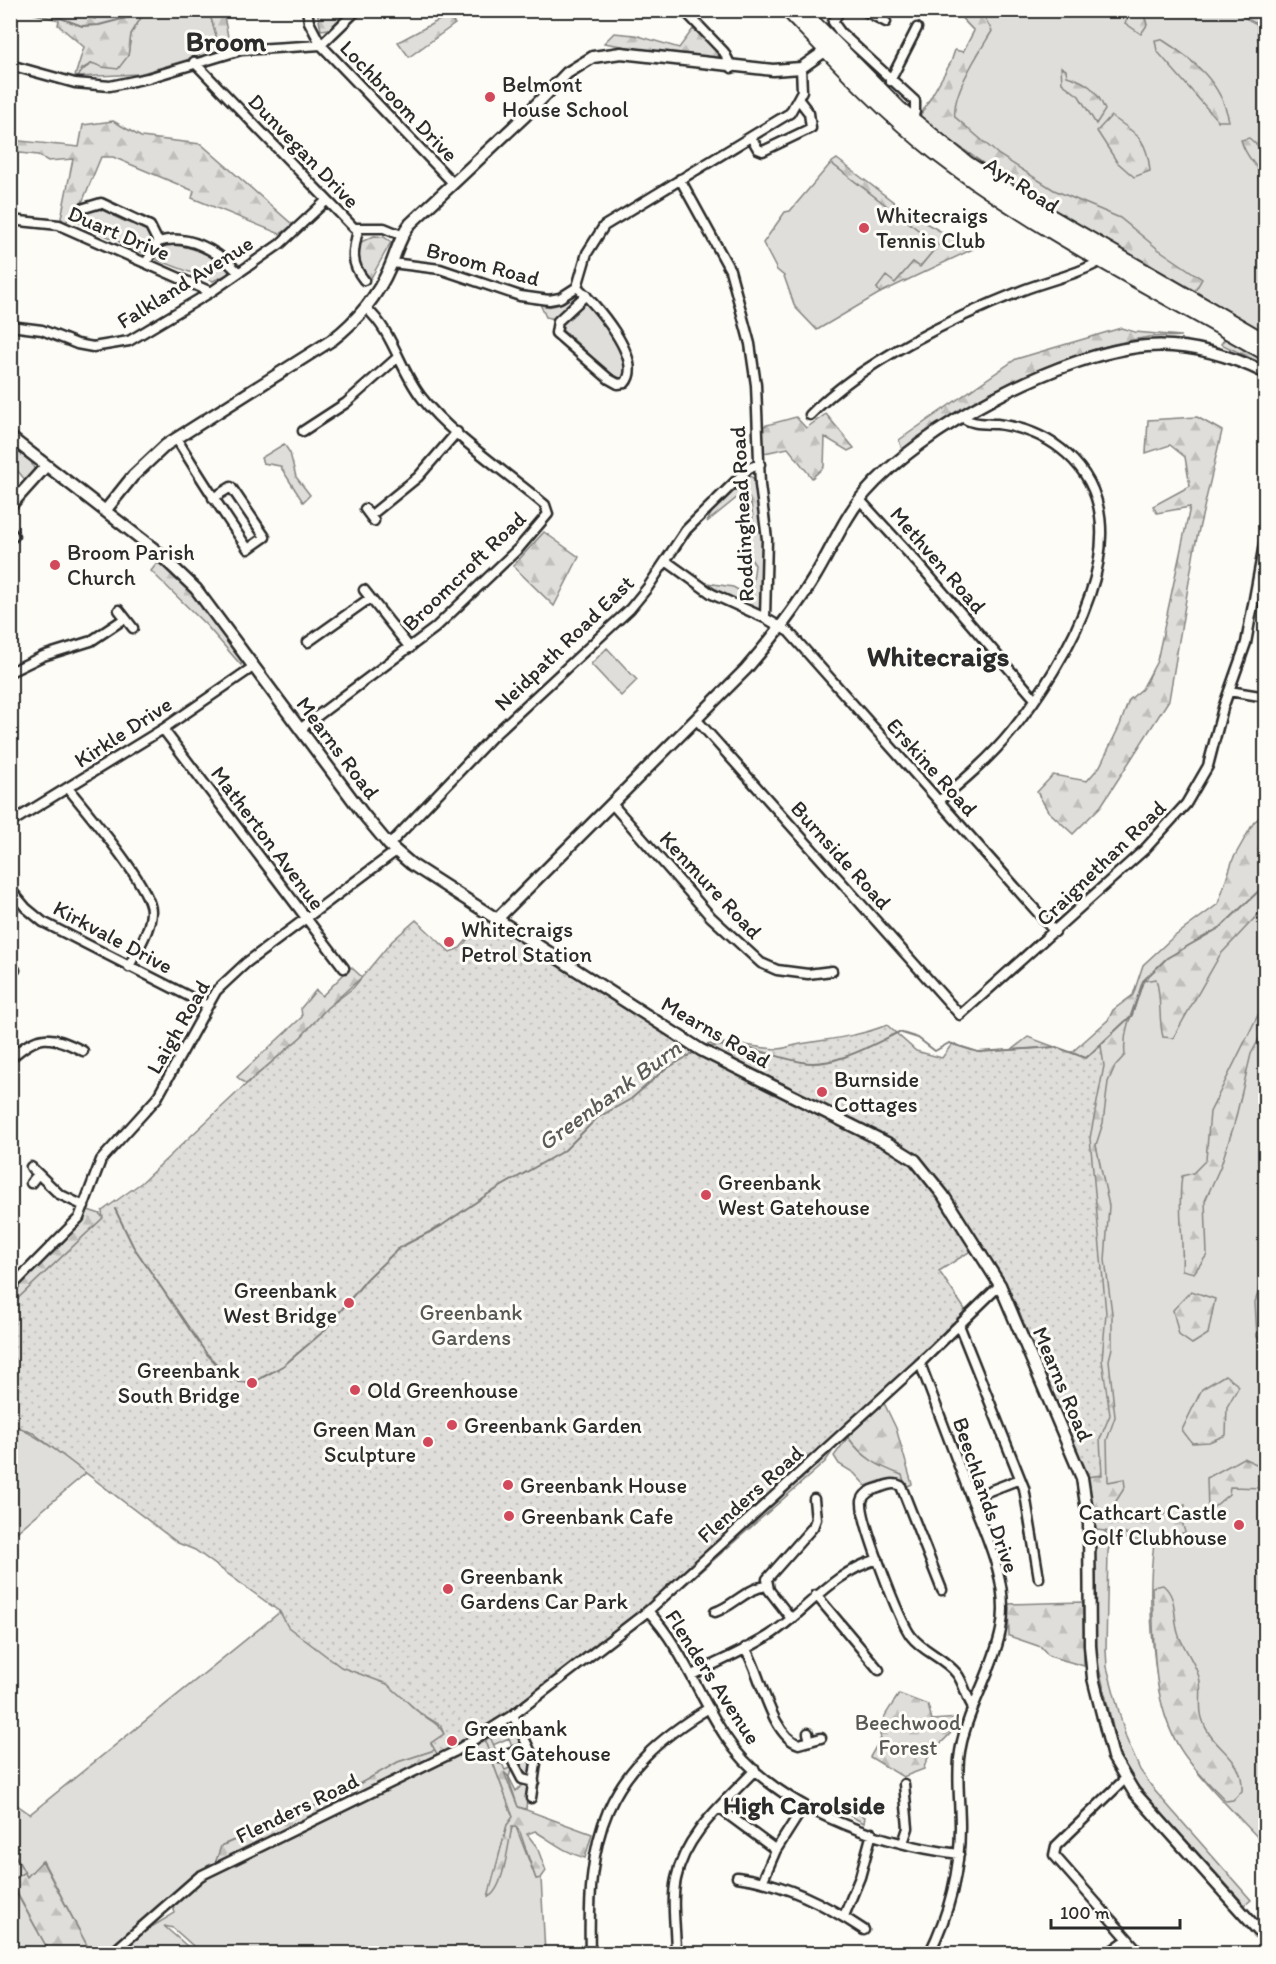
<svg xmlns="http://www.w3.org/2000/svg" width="1276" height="1964" font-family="Itim,sans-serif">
<defs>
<pattern id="forest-firs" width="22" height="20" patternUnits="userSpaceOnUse" patternTransform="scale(1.5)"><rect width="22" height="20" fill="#dfdeda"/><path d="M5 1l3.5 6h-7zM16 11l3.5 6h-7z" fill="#c0bfbb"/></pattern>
<pattern id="park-dots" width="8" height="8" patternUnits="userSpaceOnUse" patternTransform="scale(1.5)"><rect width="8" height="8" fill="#dfdeda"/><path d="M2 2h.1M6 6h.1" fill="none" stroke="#c0bfbb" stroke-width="1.8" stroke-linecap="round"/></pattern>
</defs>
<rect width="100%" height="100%" fill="#fdfcf7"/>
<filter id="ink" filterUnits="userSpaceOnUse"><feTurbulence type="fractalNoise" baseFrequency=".0167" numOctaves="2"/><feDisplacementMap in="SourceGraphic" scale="12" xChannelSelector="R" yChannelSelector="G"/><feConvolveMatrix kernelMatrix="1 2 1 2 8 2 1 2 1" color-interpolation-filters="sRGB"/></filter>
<g filter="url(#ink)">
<path fill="#dfdeda" stroke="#858482" stroke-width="1.5" d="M145,11H209L220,50L139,74L78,77C88,59 109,59 128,56L131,34Z
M955,11H1265V333L1107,239L926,123L974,31Z
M831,163L938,245L920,267L913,262L895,283L877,288L880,293L817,330L795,307L784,276L777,270L763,243L785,212L790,211Z
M98,205L113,212L115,217L131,224L134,220C149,229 156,238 147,255L73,220Z
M165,245C189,244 210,254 229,269L228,274L213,281L155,259Z
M586,303H589C605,325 623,346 625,375L622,379L608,372L560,327Z
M284,444L290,453L296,477L310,495L303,502L280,466L263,463L261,458Z
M12,446L29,457L35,471L27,482L11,463Z
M607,648L637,680L621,696L591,664Z
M1265,884V1845C1238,1816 1199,1779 1178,1745C1151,1700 1147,1595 1154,1543L1109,1536L1102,1529L1090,1138L1104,1066L1132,1015L1143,981Z
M10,1424C38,1435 62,1455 87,1472L11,1537Z
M848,1437C863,1458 878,1466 902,1475L906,1487C895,1474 880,1480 866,1486L854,1473L839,1464L834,1456Z
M1094,1538L1112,1539L1108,1551L1106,1650L1107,1667L1126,1738L1140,1770L1155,1791L1251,1900L1245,1905L1149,1799L1128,1774L1120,1757L1097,1660Z
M280,1612C298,1644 354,1665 386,1683C399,1690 408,1705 420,1713C430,1721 438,1723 444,1734L431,1743L435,1750L398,1762L338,1796L222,1845L215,1864L189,1878L106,1953H91L43,1861L27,1877L11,1847L10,1800L30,1814Z
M499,1731L515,1732C524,1742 530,1761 532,1775L529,1777L520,1764L524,1762L515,1745L512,1746L509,1738L493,1745L490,1737Z
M485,1741L513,1817L507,1825L500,1852L508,1844L512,1827H516L536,1879L541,1878L545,1953H201L173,1928L164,1926L195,1953L118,1954L138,1935L175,1913L172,1903L201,1880Z
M506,1771L516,1791L523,1784L528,1786L526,1809L518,1807Z
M10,1882L50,1953H11Z"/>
<path fill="url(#forest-firs)" stroke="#858482" stroke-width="1.5" d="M1131,10C1141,10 1145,14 1147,25L1141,34L1125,23Z
M23,11H74L95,19L100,11H145L131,34L128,56L118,69L102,67L92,63L82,69L78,77L75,76L84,47L58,25L59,20Z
M209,11H223L230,47L220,50Z
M317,11H352L329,29L321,30Z
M955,11H981L992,31C980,51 951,94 955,117L999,155L1054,190L1120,218L1158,249L1202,279L1195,291L1027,194L926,123L920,116L951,62L955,50L963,52L974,31Z
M1232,11H1265V58L1258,39L1257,24Z
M447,16L455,24L409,57L398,42Z
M693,29L714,46L720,60L692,58L604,43L614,33L635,35L679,48Z
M1161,39C1194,60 1221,82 1229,121H1218L1157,51L1155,40Z
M1061,67L1066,70L1067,76C1088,82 1097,90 1105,110L1096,124L1079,96L1062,83Z
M1111,116C1137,134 1147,138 1150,171L1134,177L1117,162L1097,131Z
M113,121L141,137L201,144L293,225L280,234L192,198L194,191L113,157H101L81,205L65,223L61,218L73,159L48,161L38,155L11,152V140L79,147L83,125Z
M1249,138L1265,152V195C1264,165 1248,165 1241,140Z
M837,159L911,215L973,249L880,293L877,288L886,276L895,283L913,262L920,267L938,245L831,163Z
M374,236L384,237L391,242L371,278L361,272L358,251L361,242Z
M575,294L579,297L555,319L546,317L540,304C553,311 563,302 575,294Z
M1121,328L1135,332L1181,336C1171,337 1160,336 1149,337C1059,351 975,396 902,450L899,440L1016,359Z
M1226,337L1265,360V365L1221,344Z
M826,414L854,448L848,451L825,437L824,467L812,478L788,448L764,453L763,426L796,417L806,428Z
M1197,417L1222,431L1195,546L1169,700L1101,806L1073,834L1048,811L1037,792L1053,775L1087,781L1100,766L1120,725L1129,700L1142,689L1157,661L1190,507L1157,513L1153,506L1190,486L1185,457L1170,445L1146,453L1148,420Z
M750,476L754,479L763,536V601L761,609C743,611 721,593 707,583L733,587L751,597L755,565L744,549C753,531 758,508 744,492L707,522L712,512Z
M544,532L579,557L554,606L513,566Z
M136,542C181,572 211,616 242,659L241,665L206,625L151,571L158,562L134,546Z
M1265,813V907L1220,955L1173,1038L1163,1037C1158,1018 1162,998 1156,979L1143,981C1135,1006 1122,1029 1125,1055L1115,1066L1108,1082L1103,1123L1096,1145L1109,1206L1105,1260L1112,1313V1348L1109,1360L1115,1417L1107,1440L1108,1482L1124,1479L1125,1487L1109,1512L1113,1519L1131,1520L1142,1524L1185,1505L1183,1526L1185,1532L1168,1540L1097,1530L1094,1527L1086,1477L1098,1474L1006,1054L1028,1037L1071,1053L1108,1020L1113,1010L1133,995L1143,965L1171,939L1218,904L1233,859L1254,822Z
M351,967L362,977L327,1008L301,1037L246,1084L237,1077L302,1017L301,1008L316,990L322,996Z
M1265,1001V1028L1251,1054L1234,1125L1221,1165L1205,1201L1207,1255L1194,1273L1182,1270C1184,1238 1177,1208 1182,1176L1193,1173L1206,1160L1210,1112Z
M88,1210L100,1214L103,1218L11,1305V1294L60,1246Z
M1265,1271L1266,1341H1265L1257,1337L1255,1302Z
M1191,1291L1215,1299L1208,1334L1192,1344L1179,1335L1173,1310Z
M1225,1375L1239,1386L1227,1407L1226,1435L1209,1442L1192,1443L1182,1430L1202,1389Z
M884,1403L896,1428L912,1484L906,1487L902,1475C878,1466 863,1458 848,1437L856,1425Z
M839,1442L825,1462L666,1602L663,1599Z
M1243,1458L1265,1468V1488L1230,1487L1229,1494L1208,1512L1207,1478Z
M1163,1585C1179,1599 1172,1618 1179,1636C1185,1650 1195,1663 1199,1677C1203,1690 1198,1705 1202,1718C1211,1751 1244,1754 1242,1791L1233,1800L1226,1801C1209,1783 1190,1766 1178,1745C1151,1699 1154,1638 1152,1587Z
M1083,1602L1084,1666L1049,1656L1041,1647L1009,1636L1008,1604Z
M899,1694L928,1705L932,1720L959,1718C954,1739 927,1747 924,1769L903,1777L870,1757L881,1738C875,1725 892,1706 899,1694Z
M490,1737L505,1770L512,1767L509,1777L504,1772L518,1807L592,1834L585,1858C566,1853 553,1842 535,1831L527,1834L537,1847L546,1871L541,1878L536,1879L520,1832L516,1827H512C508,1844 504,1890 488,1897L507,1825L513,1817L485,1741Z
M435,1750L439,1757C364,1791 291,1832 215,1864L221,1846L338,1796L398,1762Z
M836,1801L865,1817L864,1823L831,1806Z
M10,1847L27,1877L42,1861L91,1953H50L11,1882Z"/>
<path fill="url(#park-dots)" stroke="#858482" stroke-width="1.5" d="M416,920L450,952L460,948L484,920L517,935L693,1050C715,1036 753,1048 778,1049C784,1049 790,1046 796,1045C828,1039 857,1037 887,1025L916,1051L942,1058L952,1044L978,1052L1056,1047L1086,1058L1101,1046L1104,1066L1090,1138L1106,1313L1102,1360L1110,1415L1100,1439L1102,1475L1086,1477L980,1245L939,1271L966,1311L901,1376L647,1607L500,1720L439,1757L431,1743L444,1734L440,1725L420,1713L387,1684L341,1667L288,1627L280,1612L195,1550L178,1543L33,1433L11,1424V1305L103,1218L102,1211L141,1183L242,1088L301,1037L327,1008L353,988L392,941Z"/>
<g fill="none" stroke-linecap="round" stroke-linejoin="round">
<path stroke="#7e7d7b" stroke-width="2" d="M39,10L82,26L99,25L156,10
M706,1048C737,1038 771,1057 802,1062C833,1068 872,1045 899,1032L918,1038L935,1051L949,1043L978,1052L1056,1047L1086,1058L1132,1015L1143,981L1167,958L1221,927L1266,884
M115,1209L133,1246L206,1353L225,1373L239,1382H254L283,1366L324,1331L367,1279L399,1248L441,1226L488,1194L565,1150L597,1118L631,1099L664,1070L697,1051
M10,1882L23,1873"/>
<defs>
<path id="minor" d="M307,10L309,22L321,45L453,183
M684,10L724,52L732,68
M840,10L833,22L841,33L915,101V112L909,120
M863,10L886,22
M194,62L354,228H384L401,235
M10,65L75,83L110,86L148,78L241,50L321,45L357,10
M890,81L917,28
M751,137L758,149L763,151L811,128L809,113L799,100
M680,179L730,270L750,344L756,385L760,485L767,539L765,618L789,632L1055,932
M81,209L101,203L150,226L158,242C188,233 218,251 238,272
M10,220L59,225L211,292
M358,230C353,251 350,263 364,280
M146,263L158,242
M392,263L440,269L520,296L549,300L560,298L577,287L587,253L604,226L790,113L802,91L801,68
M577,287C594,302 645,360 625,383L618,384L609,379L556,333L558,321L586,295
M10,326L42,330L77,344L93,347L129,341L211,292L280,244L327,200
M810,415C861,362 955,317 1023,290C1049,280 1080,274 1104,259
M303,431L346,403L398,357
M176,438C199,475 223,513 248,549L265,537L231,487L213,498
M860,500L924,570L1035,699
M365,509L374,521
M370,516L418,477L457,432
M10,531L14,536L10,539
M666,561L712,594L765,618
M364,590L410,648
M119,610L133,628
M308,642L370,598
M10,672L43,656L91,641L124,619
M1229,691L1266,697
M696,719L960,1015L1145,849L1186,804L1208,766L1223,708L1246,643L1266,533
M163,729L344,968
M300,729L435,628L519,548L548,514L545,505C508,473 450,435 422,398C399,369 394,333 366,308
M68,788C86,811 151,886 151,911C151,931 137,949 129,967
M939,801C964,780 990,758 1011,732C1064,666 1149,527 1067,454C1047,436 1023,427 997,424C984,423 973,425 962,417
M612,804L711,917L761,963L777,970L808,974L832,971
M10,823L163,729L253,667
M389,845L492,737L630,609L648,587L686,530L749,468L760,464
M10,889L26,908L43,922L206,1005
M10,974L15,970
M10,1059C38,1033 50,1034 83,1051
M31,1167L59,1194L84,1206
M31,1183L38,1174
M10,1288L79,1218L101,1160L157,1098L216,991L246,963L396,851
M959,1325L1024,1488L1039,1578
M920,1363C935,1403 950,1443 965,1482C982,1528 1011,1580 1001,1630C992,1675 964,1713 959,1759C957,1782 960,1804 960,1827C960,1871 949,1914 929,1954
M971,1498L1020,1479
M942,1590L901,1486C893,1482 887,1485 879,1488C871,1490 864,1493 862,1501C860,1519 899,1620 911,1636C923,1652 945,1658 957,1674C964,1683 966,1697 973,1707
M816,1595L879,1670
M648,1611C682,1647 698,1695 725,1736C771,1807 878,1844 959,1854
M715,1612C734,1606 746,1588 767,1586
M790,1617L769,1590L767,1579L813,1527L816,1519L814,1499
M745,1648C760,1670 771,1737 799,1744L821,1738
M692,1675C717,1662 745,1651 770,1635C809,1609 830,1574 878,1559
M513,1715L536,1763L531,1798
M808,1733L810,1741
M509,1754L522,1779L534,1782
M500,1758L518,1750
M1124,1780L1056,1846L1054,1855L1141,1954
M719,1808L776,1850
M903,1843L908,1828L904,1784
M737,1877C784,1883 825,1904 864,1930
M763,1880L776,1850L804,1806
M844,1916L860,1877L872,1833
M111,1954L200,1876L454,1752L513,1715L648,1611L920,1363L1000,1285
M590,1954C587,1835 602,1772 709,1708
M676,1954C676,1929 671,1902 676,1879C685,1834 725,1802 755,1770
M1107,1954L1128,1939"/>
<path id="tertiary" d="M10,437L154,549L196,589L364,815L389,845L411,864L701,1050L891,1145L915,1160L943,1195L1000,1285L1082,1478L1089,1524L1090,1646L1093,1678L1113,1757L1134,1792L1266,1939
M10,506L46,466
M105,511L133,476L166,445L332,340C358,320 377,297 390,267C397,251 399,238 410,224L525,116L567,73L593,57L621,53L773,70L801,68L832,46
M497,919L746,669C771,640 794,611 814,578C832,549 843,519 865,493C921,428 1061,353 1147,346C1188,343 1229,355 1266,373"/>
<path id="primary" d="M788,10C835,59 881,109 935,152C1034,229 1157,290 1266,353
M801,10L899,109L966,163L1032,206L1266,342"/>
</defs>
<use href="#minor" stroke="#2b2b2b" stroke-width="13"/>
<use href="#tertiary" stroke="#2b2b2b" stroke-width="15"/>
<use href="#primary" stroke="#2b2b2b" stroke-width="18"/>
<use href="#minor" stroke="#fdfcf7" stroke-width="8"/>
<use href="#tertiary" stroke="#fdfcf7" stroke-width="10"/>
<use href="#primary" stroke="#fdfcf7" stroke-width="14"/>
</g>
</g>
<g fill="#d1495b" stroke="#fdfcf7" stroke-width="2">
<circle cx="490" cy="97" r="6"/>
<circle cx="864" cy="228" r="6"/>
<circle cx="55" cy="565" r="6"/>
<circle cx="449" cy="942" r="6"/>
<circle cx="822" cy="1092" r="6"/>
<circle cx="706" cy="1195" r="6"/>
<circle cx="349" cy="1303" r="6"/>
<circle cx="252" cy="1383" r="6"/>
<circle cx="355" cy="1390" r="6"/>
<circle cx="452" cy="1425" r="6"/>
<circle cx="428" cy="1442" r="6"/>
<circle cx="508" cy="1485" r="6"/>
<circle cx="509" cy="1516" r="6"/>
<circle cx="1239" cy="1525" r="6"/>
<circle cx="448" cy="1589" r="6"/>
<circle cx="452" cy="1741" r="6"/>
</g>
<g text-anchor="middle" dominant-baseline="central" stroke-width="6" stroke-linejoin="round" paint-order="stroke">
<g font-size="22" fill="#2b2b2b" stroke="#fdfcf7" text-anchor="start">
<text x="502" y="84">Belmont<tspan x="502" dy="25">House School</tspan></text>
<text x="876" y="215">Whitecraigs<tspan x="876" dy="25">Tennis Club</tspan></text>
<text x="67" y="552">Broom Parish<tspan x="67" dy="25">Church</tspan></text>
<text x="461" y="929">Whitecraigs<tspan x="461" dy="25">Petrol Station</tspan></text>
<text x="834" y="1079">Burnside<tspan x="834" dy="25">Cottages</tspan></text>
<text x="718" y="1182">Greenbank<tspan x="718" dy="25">West Gatehouse</tspan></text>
<text x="337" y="1290" text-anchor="end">Greenbank<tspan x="337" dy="25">West Bridge</tspan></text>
<text x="240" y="1370" text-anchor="end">Greenbank<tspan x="240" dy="25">South Bridge</tspan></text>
<text x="367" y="1390">Old Greenhouse</text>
<text x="464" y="1425">Greenbank Garden</text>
<text x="416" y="1429" text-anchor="end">Green Man<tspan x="416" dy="25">Sculpture</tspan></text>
<text x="520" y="1485">Greenbank House</text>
<text x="1227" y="1512" text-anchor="end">Cathcart Castle<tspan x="1227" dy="25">Golf Clubhouse</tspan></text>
<text x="521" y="1516">Greenbank Cafe</text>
<text x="460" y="1576">Greenbank<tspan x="460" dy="25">Gardens Car Park</tspan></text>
<text x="464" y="1728">Greenbank<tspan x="464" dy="25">East Gatehouse</tspan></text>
</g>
<g font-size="22" fill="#2b2b2b" stroke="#fdfcf7">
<text transform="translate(399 101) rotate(46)">Lochbroom Drive</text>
<text transform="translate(304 151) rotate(46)">Dunvegan Drive</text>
<text transform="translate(1022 185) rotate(33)">Ayr Road</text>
<text transform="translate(119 233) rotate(23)">Duart Drive</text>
<text transform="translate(483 264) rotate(15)">Broom Road</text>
<text transform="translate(185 282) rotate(-32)">Falkland Avenue</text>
<text transform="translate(742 514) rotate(-93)">Roddinghead Road</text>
<text transform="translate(938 560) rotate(49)">Methven Road</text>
<text transform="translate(464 571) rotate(-44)">Broomcroft Road</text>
<text transform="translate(564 643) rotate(-44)">Neidpath Road East</text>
<text transform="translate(123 732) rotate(-33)">Kirkle Drive</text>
<text transform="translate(338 748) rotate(53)">Mearns Road</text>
<text transform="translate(932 767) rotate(48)">Erskine Road</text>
<text transform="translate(268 838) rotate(53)">Matherton Avenue</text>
<text transform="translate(841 855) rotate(48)">Burnside Road</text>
<text transform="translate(1101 863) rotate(-44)">Craignethan Road</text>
<text transform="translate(711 885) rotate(47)">Kenmure Road</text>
<text transform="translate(113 937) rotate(28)">Kirkvale Drive</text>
<text transform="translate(178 1027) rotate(-60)">Laigh Road</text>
<text transform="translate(716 1032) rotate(30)">Mearns Road</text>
<text transform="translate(1063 1384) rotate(67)">Mearns Road</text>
<text transform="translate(750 1494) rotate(-42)">Flenders Road</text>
<text transform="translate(986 1495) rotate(71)">Beechlands Drive</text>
<text transform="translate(713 1677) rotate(57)">Flenders Avenue</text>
<text transform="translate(297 1808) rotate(-26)">Flenders Road</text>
</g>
<g font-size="22" fill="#585857" stroke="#fdfcf7">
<text x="471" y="1312">Greenbank<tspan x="471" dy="25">Gardens</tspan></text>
<text x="908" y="1722">Beechwood<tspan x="908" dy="25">Forest</tspan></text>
</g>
<g font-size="24" font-style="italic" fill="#5b5b5a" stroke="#fdfcf7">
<text transform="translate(609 1095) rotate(-36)">Greenbank Burn</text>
</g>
<g font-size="26" font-weight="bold" fill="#2b2b2b" stroke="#fdfcf7">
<text x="804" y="1805">High Carolside</text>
</g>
<g font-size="28" font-weight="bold" fill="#2b2b2b" stroke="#fdfcf7">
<text x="226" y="41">Broom</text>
<text x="938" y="656">Whitecraigs</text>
</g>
</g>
<rect width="1276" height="1964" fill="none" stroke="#fdfcf7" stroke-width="36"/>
<rect x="18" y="18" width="1240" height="1928" fill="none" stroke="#2b2b2b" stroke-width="2" filter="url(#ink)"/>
<path d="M1051 1919v9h129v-9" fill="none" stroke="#2b2b2b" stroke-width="3"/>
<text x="1060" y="1919" font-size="18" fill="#2b2b2b" stroke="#fdfcf7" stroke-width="4.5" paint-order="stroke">100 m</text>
</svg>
